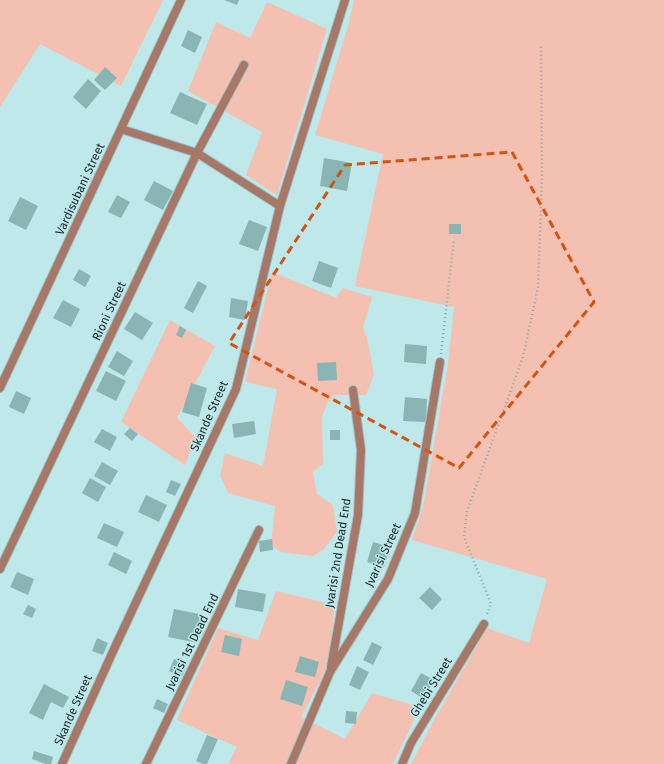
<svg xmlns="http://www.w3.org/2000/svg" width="664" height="764" font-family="'Fira Sans',sans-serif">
<rect width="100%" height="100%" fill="#bee8ea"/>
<path fill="#f3c0b1" d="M0,0H163L121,86L40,44L0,107Z
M354,0H664V764H411L433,722L487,628L529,643L547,579L412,540L423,507L448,364L454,307L355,286L383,154L315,135L348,26Z
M267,2L327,29L277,195L246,175L262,132L188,91L216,22L250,38Z
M272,272L336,298L343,288L372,297L363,327L367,338L374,374L366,395H334L327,404L322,416L323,464L313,472L317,494L333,505L337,532L323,550L313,556L281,552L271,545L275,506L228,493L220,475L225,453L263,466L277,389L245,382Z
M170,320L215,346L177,418L196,438L185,465L121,422Z
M276,591L335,605L328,666L301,717L345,739L372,693L420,707L393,764H228L237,747L177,720L218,628L258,640Z"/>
<path fill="#8bb4b5" d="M224,0H239L237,5Z
M188,30L202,37L195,53L181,46Z
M105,67L117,78L105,90L94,80Z
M88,79L101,91L86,109L73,97Z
M180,92L207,104L197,125L170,113Z
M324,158L352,163L347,191L320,186Z
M154,181L173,191L163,210L144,200Z
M117,195L130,202L121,218L108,212Z
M20,197L38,206L26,230L8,221Z
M249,220L267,227L258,251L239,244Z
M449,224H461V234H449Z
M319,261L338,268L331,288L312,281Z
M79,269L91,276L85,287L73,280Z
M198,281L207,286L193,313L184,308Z
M231,298L248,301L245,320L229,317Z
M63,300L80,309L71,327L53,318Z
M135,312L153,323L142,340L124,329Z
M180,326L186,330L182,338L176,335Z
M405,344L427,346L426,364L404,362Z
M117,351L133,361L124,376L108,367Z
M336,362L337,380L318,381L317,363Z
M106,371L126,381L116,401L96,391Z
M191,383L207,388L199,417L182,412Z
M16,391L31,398L24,414L9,407Z
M405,397L427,399L426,422L403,421Z
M254,421L256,434L234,438L232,424Z
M130,428L138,434L132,441L124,434Z
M102,429L117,437L110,451L94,442Z
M330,430H340V440H330Z
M102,462L118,471L110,485L94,476Z
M90,478L106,487L98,502L82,493Z
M171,480L181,484L175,496L166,492Z
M146,495L167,505L159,522L138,512Z
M104,523L124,532L117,547L97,538Z
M272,539L273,550L260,552L259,541Z
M373,542L390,547L384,567L367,562Z
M114,552L132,561L126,574L108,565Z
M17,572L34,579L28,595L10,587Z
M430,587L442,599L432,610L419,598Z
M238,589L266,594L263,612L235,607Z
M28,605L36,609L32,618L23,614Z
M174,609L204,615L198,643L168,637Z
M225,635L242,639L239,656L221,652Z
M97,638L108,643L103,655L92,651Z
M372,642L382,647L373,665L363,660Z
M300,656L319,662L315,677L295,672Z
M174,659L187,664L182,677L169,671Z
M357,666L369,672L360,690L349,685Z
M421,673L434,680L424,699L411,691Z
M286,680L308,687L302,706L280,699Z
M44,684L69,697L63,708L51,702L43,720L29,713Z
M157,699L168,704L164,713L153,708Z
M346,711L357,712L356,724L345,723Z
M207,735L218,739L207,764H203L196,761Z
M34,751L53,757L51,764H46L32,759Z"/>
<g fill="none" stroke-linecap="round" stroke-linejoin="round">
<defs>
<path id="minor" d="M280,206L345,0
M0,569L197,153L244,65
M331,667L358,515L361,450L353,390
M62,764L115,647L236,389L280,206L197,153L121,129
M146,764L259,530
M291,764L330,672L388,579L415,513L440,362
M402,764L411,743L484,624"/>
<path id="tertiary" d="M0,388L181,0"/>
</defs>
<use href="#minor" stroke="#a0c5c7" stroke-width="10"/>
<use href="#tertiary" stroke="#a0c5c7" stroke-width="10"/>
<path stroke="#89abad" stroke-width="2.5" stroke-dasharray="1 3" stroke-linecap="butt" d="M441,354L454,239
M487,614L491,604L464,537L467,511L523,357L538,287L542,177L541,46"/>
<use href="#minor" stroke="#a77768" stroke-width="8"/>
<use href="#tertiary" stroke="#a77768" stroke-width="8"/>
</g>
<path fill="none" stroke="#d3540f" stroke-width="3" stroke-dasharray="8 5" stroke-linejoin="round" d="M512,152L594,302L459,468L229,343L345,165Z"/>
<g text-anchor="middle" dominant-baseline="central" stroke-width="3" stroke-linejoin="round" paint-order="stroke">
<g font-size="12" fill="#172728" stroke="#bee8ea">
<text transform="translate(80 189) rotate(-65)">Vardisubani Street</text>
<text transform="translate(109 311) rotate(-65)">Rioni Street</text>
<text transform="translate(209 416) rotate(-66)">Skande Street</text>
<text transform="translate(338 553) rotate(-81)">Jvarisi 2nd Dead End</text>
<text transform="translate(383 555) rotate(-65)">Jvarisi Street</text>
<text transform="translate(192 642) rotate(-64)">Jvarisi 1st Dead End</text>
<text transform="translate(431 687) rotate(-58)">Ghebi Street</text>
<text transform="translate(73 710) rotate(-66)">Skande Street</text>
</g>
</g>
</svg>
